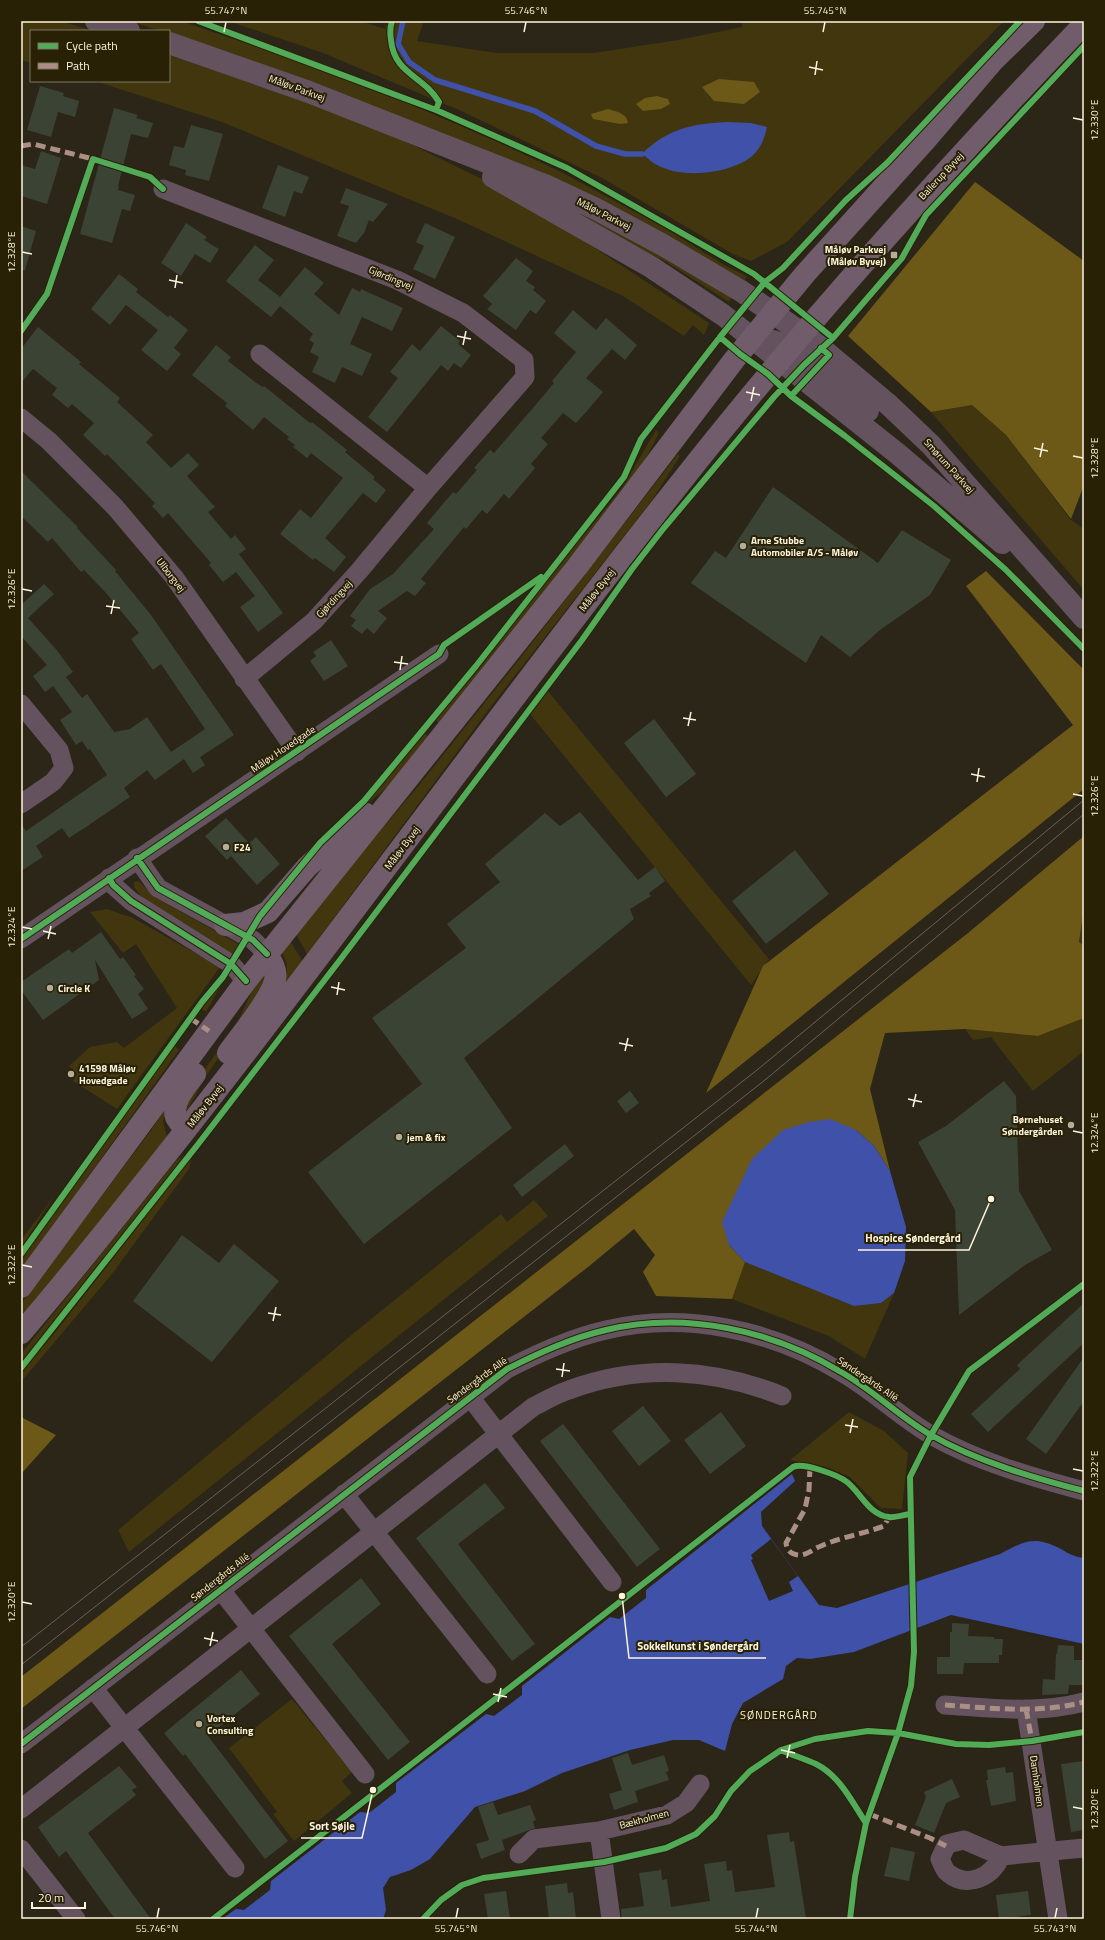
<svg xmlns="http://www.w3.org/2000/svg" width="1105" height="1940" font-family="'Titillium Web',sans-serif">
<rect width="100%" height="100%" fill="#2b2618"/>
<path fill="#41360e" d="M21,21H60L94,31H31V63L21,60Z
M129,21H181L277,54L403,101L502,144L565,174L663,227L726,266L747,276L745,280L369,105L225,51L169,33V31H161Z
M228,21H360L385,29L388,21H424L417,41L497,53H594L678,40L742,27V21H1004L787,242L751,261L733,254L602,178L459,110L323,53Z
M169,55L296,97L398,138L486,181L549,218L709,323L704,335L693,325L684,336L623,296L457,219L222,122L95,81H169Z
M544,193L595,217L732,297L729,302L663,260L617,241Z
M972,405L1006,435L1070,519L1084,529V590L931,412Z
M656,430L659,433L637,475L439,725L435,718L622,488Z
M678,454L680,456L652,500L492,705L307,954L295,932L420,784L525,652Z
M547,690L769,959L751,985L530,714Z
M424,732L429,738L391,784L366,805L365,803Z
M136,881L140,882L155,897L240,945L234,957L147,904L134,887V883Z
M1084,908V946L1079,942Z
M107,909L133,918L220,967L117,1109L73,1081L77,1074L69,1066L90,1047L117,1042L124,1048L177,1008L136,944L123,953L90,912Z
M289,939L303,962L277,994C286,978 292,967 280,950Z
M264,975L265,980L252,1010L206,1076L188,1109L185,1111L189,1092L237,1023L254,987Z
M220,987L206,1012L201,1008L207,1000Z
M1084,1018V1051L1033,1091L991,1037L973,1040L965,1029L1038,1036Z
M174,1045L179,1050L21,1270V1259Z
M167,1106L163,1121L167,1137L21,1319V1304L152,1129Z
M188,1153L21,1364V1354L177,1160Z
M192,1157L189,1169L112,1274L21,1382V1373L57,1330Z
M55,1195L21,1248V1240Z
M534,1200L548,1216L129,1552L118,1530L355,1332L501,1214L507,1222Z
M745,1262L854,1306L881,1303L894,1293L865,1359L829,1336L732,1299Z
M849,1412L884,1431L908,1453L902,1509L881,1508L850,1477L826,1467L790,1460Z
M292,1699L352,1772L342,1781L352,1793L294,1841L273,1814L277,1812L229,1748Z"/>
<path fill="#6d5917" d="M719,79L754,82L760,92L744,104L714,101L702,87Z
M657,96L668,99L670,104L661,109L643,111L636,104L645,98Z
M608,109C617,112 627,113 628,123L620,124L593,119L591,114Z
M975,182L1084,261V485L1071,519L1006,435L972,405L931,412L848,336Z
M986,571L1084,670V789L706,1093L763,966L1073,725L966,586Z
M1084,836V908L1079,942L1084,946V1018L1038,1036L965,1029L885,1033L870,1089L890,1171L874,1146L856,1130L729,1245L745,1262L732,1299L656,1296L643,1272L655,1255L634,1229L588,1267L21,1709V1677L968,933Z
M21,1417L56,1435L21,1474Z"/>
<path fill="#4051a9" d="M726,122L751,123L767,127C764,139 761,149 751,157C729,174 682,179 657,165C652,163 647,157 642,154C667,129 691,124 726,122Z
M830,1119L856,1130L874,1146L890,1171L906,1227L905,1261L894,1293L881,1303L854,1306L745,1262L729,1245L722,1222L752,1159L783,1130L809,1122Z
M792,1474L795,1481L761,1512L762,1526L819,1605L837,1608L1000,1554C1025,1541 1034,1535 1061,1549C1069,1554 1075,1557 1084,1558V1644L951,1615L854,1652L810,1659L797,1658L786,1666L783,1679L743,1703L732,1724L725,1751L699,1740H673L630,1750L562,1773L525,1791L475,1807L430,1859L411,1870L390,1877L383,1888L386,1910L383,1919H222L236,1909L244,1910L270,1890L271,1881L360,1812L369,1813L396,1792V1783L486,1714L494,1716L522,1695V1686L610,1617L619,1619L646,1598V1590Z"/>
<path fill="#2b2618" d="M771,1539L798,1576L789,1582L793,1591L769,1601L751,1560L753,1559L751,1555Z"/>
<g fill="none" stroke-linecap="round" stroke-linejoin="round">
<path stroke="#4051a9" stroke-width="5.5" d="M403,21L398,44L409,62L435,80L535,111L596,146L625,154H642"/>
</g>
<path fill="#3b4335" d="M40,86L64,93L63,96L79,101L75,117L58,112L51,137L27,130Z
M114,108L138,115L136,118L153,123L148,138L131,134L118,186L119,187L118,190L135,195L130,211L122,209L112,243L80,234Z
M191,125L223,134L209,181L185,175L186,170L169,165L174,146L184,148Z
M41,151L61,158L47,204L21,196V165L35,169Z
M278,165L309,177L302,194L294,191L285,217L262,208Z
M346,188L388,204L373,222L369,220L364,233L356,243L337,236L349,206L340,203Z
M186,223L207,237L204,240L219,249L210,263L195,254L181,276L161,263Z
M425,223L455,237L435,279L413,269L424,246L416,242Z
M21,226L36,231L25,270H21Z
M255,245L274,260L258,280L280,297L305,267L324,283L314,294L339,315L352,288L360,292L361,289L403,308L392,331L362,317L350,344L372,354L362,376L342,367L335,383L312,372L319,357L310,352L314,343L309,340L313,334L280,306L271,317L226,281Z
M516,258L533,271L526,281L535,287L533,290L546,301L536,314L530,310L516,330L487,309L492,304L483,296Z
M119,274L138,289L136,292L168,317L170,315L188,330L174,348L181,354L167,371L141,350L158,330L126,305L110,325L91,309Z
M573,310L596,330L606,318L637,345L625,360L612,349L586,378L603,392L587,411L576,423L563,413L541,438L548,444L531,464L535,468L509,499L504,494L487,514L482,510L466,529L464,527L421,579L426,583L415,596L407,591L378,611L387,618L374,634L367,628L362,634L351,626L356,620L350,616L370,589L393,574L434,529L427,523L453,492L456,494L477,470L474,468L490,450L494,453L533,408L554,383L552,381L576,352L554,333Z
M441,326L460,341L458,344L471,355L461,368L454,363L448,371L441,365L387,432L368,417L398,378L390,372L412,344L420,351Z
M38,327L81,362L79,364L120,398L117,402L153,435L146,442L171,468L188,453L199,465L187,476L215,507L208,512L231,539L235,535L246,549L239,554L283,613L258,632L240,607L255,596L236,572L223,582L209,565L211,563L168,513L163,518L152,506L155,503L107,454L105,456L83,435L94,423L72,404L68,408L52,395L57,388L33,369L21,383V349Z
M216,345L231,357L228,361L255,382L263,387L264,386L310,423L312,422L347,450L345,452L375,477L373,479L386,490L376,503L363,493L325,538L346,557L334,572L315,558L313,560L280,534L300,509L311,518L343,478L311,453L307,458L293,447L295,445L287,439L289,437L264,417L253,430L225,406L227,403L192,375Z
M21,471L78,527L77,528L116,570L115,571L151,615L234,735L200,757L205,765L193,773L184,759L155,780L147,770L124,788L130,797L86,827L69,838L62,828L36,846L43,857L21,871V824L26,831L107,775L90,749L88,750L82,741L76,745L60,720L72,712L53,686L45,692L33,676L47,665L21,636V605L44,584L54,594L28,618L55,648L73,672L66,677L82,698L87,694L114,732L130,729L147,717L171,752L205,729L161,664L153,670L131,639L139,633L106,593L84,570L81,572L52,538L48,542L21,516Z
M773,487L878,563L902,530L951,560L930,595L880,630L850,657L821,635L806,663L691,583L715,551L726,558Z
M331,640L348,666L324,681L310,661L316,656L313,652Z
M654,719L696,774L666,797L624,743Z
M580,812L638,880L655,867L665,881L649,893L651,896L630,909L634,919L520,1013L464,1058L512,1128L364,1244L308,1172L422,1084L372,1018L466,948L447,924L500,882L485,864L545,813L560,826Z
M226,818L249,843L256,837L280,864L257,885L231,856L227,860L205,836Z
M795,850L829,894L766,944L732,901Z
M101,932L120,959L123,957L136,975L134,976L144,989L138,994L148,1009L132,1019L95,960L99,980L43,1020L21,990V982L69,949L72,953Z
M1004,1081L1016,1096L1019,1191L1052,1250L1025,1265L959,1315L955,1210L918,1142L946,1126Z
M630,1091L639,1103L626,1113L617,1101Z
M565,1144L574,1156L522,1197L513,1185Z
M182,1235L219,1263L234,1244L279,1281L212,1362L133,1301Z
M1084,1303V1343L988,1432L971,1414L1020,1369L1017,1365Z
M1084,1357V1401L1046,1454L1026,1439Z
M643,1406L671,1441L639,1466L612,1431Z
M721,1412L746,1446L710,1474L684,1440Z
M563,1424L660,1549L637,1567L540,1441Z
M485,1483L505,1508L458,1544L535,1644L512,1661L416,1538Z
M361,1578L381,1604L332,1644L410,1742L388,1760L289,1636Z
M952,1623L969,1624L968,1636L994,1637V1639H1003L1002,1655H999V1663H964L963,1674H937V1657H950V1632H952Z
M1058,1645L1074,1646V1660H1084V1685H1069L1068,1694L1042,1695L1043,1679L1055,1680L1056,1654H1057Z
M241,1670L260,1694L208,1736L288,1841L265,1859L185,1754L183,1756L164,1733Z
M628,1753L632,1765L664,1755L669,1771L666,1772L669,1780L635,1791L638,1802L614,1810L609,1794L622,1790L612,1758Z
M1084,1761V1830L1071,1832L1061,1764Z
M119,1766L137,1787L132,1790L136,1795L88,1833L151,1919H115L66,1851L59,1857L38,1827Z
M1005,1767L1006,1773L1013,1772L1016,1801L991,1806L986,1780H988L987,1770Z
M952,1779L960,1797L946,1803L934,1833L915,1825L926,1797L924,1792Z
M493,1802L498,1815L530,1805L536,1820L533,1821L535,1828L502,1840L505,1850L481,1859L476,1844L489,1840L478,1807Z
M789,1832L790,1842L794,1841L806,1919H622L621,1909L644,1906L639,1873L661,1870L662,1880L667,1879L671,1907L710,1901L704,1864L726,1861L727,1871L732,1870L735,1892L775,1887L767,1835Z
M891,1847L915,1852L909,1881L884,1876Z
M567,1883L568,1893L573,1892L576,1919H549L545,1886Z
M506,1891L510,1919H488L484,1894Z
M1028,1891L1031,1915L999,1919L996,1895Z"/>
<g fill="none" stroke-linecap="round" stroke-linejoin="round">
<path stroke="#64535f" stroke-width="19" d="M163,189L397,280L463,313L524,360L525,377L428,488L360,570L314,621L244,679
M260,354L428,488
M21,418L49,441L115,507L174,577L297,752
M21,704L59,750L64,768L53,782L21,804
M137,858L158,888L253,940L267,954
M109,878L113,885L131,901L231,964L246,981
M21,939L439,654
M470,1397L612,1582
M344,1494L487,1674
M220,1589L365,1774
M93,1688L235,1868
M945,1705C991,1708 1039,1714 1084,1702
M1026,1709L1058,1919
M21,1744L507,1369C539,1353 571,1338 606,1330C685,1311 772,1330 841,1372C873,1390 900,1417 931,1435C976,1461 1034,1478 1084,1491
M21,1809L533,1407C545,1401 556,1394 569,1390C639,1364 713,1368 782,1396
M599,1831L611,1919
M21,1849L76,1919
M519,1854L534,1839L599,1831L667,1815L686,1803L700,1784
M1001,1856C992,1877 968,1889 948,1873C944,1870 942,1863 940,1859L947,1844L964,1840L1001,1856L1084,1848"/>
<path stroke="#64535f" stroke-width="22" d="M96,21L129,31
M169,43L309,92L547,186L596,209L663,245L741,291L802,333L821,348L889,405L931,445L1084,618
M493,177L651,267L723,315L898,454L1002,543
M773,341L792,347L868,411"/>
<path stroke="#705c6b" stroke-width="22" d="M225,925L244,923L268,912L307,867L366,814
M228,1053C240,1036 272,998 275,980C277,970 272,962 267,954
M185,1130C183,1126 178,1121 176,1117C171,1102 187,1085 195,1074
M21,1287L246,981L577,567L734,360L805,274L923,143L992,62L1034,21
M21,1333C76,1269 129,1202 181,1136C351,920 510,697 681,482C807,322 943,171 1084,24"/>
<path stroke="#695f5e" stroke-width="1" d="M21,1647L757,1070L1084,800
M21,1665L765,1080L1084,814"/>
<path stroke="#ac8f84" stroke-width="5" stroke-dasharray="10 5" stroke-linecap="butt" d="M21,146L33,144L93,159L92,162
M190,1018L209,1031
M810,1467L809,1490L805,1509L786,1543C787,1550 790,1554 798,1555C806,1556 813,1549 821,1546C841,1537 863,1534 884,1526L889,1517
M945,1705C991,1708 1039,1714 1084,1702
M1026,1709L1032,1741
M869,1814L930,1838L946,1846"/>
<defs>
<path id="cycleway" d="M198,21L436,110L567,168L754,274L833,338
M392,21C390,27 390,34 391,40C394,74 424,76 439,102L436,110
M21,331L47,294L93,159L150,177L163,189
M720,337L740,354L768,374L791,396L845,436L934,506L1006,570L1084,649
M791,396L829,355L821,348
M137,858L158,888L253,940L267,954
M109,878L113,885L131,901L231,964L246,981
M21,939L439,654L444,645L541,577
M21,1254L202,1002L223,977L260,916L320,843L364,801L476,666L624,477L641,439L720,337L765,282L783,268L846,200L887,163L1020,21
M21,1368L199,1143L340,960L582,640L632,569L663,529L774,397L804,365L833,338L902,258L926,215L1084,46
M21,1744L507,1369C539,1353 571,1338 606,1330C685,1311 772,1330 841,1372C873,1390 900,1417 931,1435C976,1461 1034,1478 1084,1491
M781,1750C792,1755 805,1759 816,1764C840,1776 852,1802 866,1823
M213,1919L793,1467C803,1462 838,1475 847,1482C861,1493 869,1515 889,1517C895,1518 903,1515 910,1514
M423,1919L441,1900L462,1885L483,1878L604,1862L666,1848L696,1834L715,1816L731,1791L750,1771L781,1750L815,1739L868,1731L898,1733L956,1744L989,1745L1032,1741L1084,1732
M850,1919L855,1877L866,1823L898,1733L911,1686L914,1652L910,1477L931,1435L969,1371L1084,1284"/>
</defs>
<use href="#cycleway" stroke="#292106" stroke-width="8"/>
<use href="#cycleway" stroke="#51ab58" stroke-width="6"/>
</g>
<path fill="none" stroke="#fdf5dd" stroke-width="1.5" d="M224,32L226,22M524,32L526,22M823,32L825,22M809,67L823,70M815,75L817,61M1073,118L1083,120M22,252L32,254M169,280L183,283M175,288L177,275M457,336L471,339M463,345L466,331M746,392L760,395M751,401L754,387M1034,448L1048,451M1073,456L1083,458M1040,457L1043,443M22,589L32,591M106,606L120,608M111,614L114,600M394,662L408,664M400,670L402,656M683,718L696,720M688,726L691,712M971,774L985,777M977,782L979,768M1073,794L1083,796M22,927L32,929M43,931L56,934M48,939L51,926M331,987L345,990M337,995L339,982M619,1043L633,1046M625,1051L628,1038M908,1099L922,1102M913,1107L916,1094M1073,1131L1083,1133M22,1265L32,1267M268,1313L281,1315M273,1321L276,1307M556,1369L570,1371M562,1377L564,1363M845,1425L858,1427M850,1433L853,1419M1073,1469L1083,1471M22,1602L32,1604M204,1638L218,1641M210,1646L213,1632M493,1694L507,1697M498,1702L501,1688M781,1750L795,1753M787,1758L790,1745M1073,1807L1083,1809M157,1918L159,1908M456,1918L458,1908M756,1918L758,1908M1055,1918L1057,1908"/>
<g fill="#b4ad98" stroke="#292106" stroke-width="1.5">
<rect x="890" y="251" width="8" height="8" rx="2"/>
<circle cx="743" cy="546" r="4"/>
<circle cx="226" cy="847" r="4"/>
<circle cx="50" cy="988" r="4"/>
<circle cx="71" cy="1074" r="4"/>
<circle cx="1071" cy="1125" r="4"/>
<circle cx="399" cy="1137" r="4"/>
<circle cx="199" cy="1724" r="4"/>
</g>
<g text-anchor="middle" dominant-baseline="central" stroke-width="4" stroke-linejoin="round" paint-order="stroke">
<g font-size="10" fill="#fdf5dd" stroke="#292106">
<text transform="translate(297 88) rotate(20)">Måløv Parkvej</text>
<text transform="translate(941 176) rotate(-47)">Ballerup Byvej</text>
<text transform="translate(604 214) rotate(27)">Måløv Parkvej</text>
<text transform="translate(391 278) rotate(23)">Gjørdingvej</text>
<text transform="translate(949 466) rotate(48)">Smørum Parkvej</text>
<text transform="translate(171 575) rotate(52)">Ulborgvej</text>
<text transform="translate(597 590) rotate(-52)">Måløv Byvej</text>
<text transform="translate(334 599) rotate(-47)">Gjørdingvej</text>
<text transform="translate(283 749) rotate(-34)">Måløv Hovedgade</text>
<text transform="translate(402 848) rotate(-53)">Måløv Byvej</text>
<text transform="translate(205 1106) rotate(-52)">Måløv Byvej</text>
<text transform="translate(868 1379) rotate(34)">Søndergårds Allé</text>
<text transform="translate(477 1380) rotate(-36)">Søndergårds Allé</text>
<text transform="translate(220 1577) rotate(-38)">Søndergårds Allé</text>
<text transform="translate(1037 1781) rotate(82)">Damholmen</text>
<text transform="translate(644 1819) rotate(-15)">Bækholmen</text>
</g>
<g font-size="10" font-weight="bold" fill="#fdf5dd" stroke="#292106" text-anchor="start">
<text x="886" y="249" text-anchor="end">Måløv Parkvej<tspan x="886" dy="12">(Måløv Byvej)</tspan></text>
<text x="751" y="540">Arne Stubbe<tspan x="751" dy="12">Automobiler A/S - Måløv</tspan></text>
<text x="234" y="847">F24</text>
<text x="58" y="988">Circle K</text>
<text x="79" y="1068">41598 Måløv<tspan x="79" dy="12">Hovedgade</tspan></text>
<text x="1063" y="1119" text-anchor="end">Børnehuset<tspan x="1063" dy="12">Søndergården</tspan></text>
<text x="407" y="1137">jem &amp; fix</text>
<text x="207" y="1718">Vortex<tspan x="207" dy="12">Consulting</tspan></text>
</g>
<g font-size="11" letter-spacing="1" fill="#fdf5dd" stroke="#292106">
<text x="779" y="1715">SØNDERGÅRD</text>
</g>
</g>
<path fill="none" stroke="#fdf5dd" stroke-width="1.5" d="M991 1199L969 1250H858M622 1596L629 1658H766M373 1790L362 1838H301"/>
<g fill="#fdf5dd" stroke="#292106" stroke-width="1.5">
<circle cx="991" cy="1199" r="4"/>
<circle cx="622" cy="1596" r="4"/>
<circle cx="373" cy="1790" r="4"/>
</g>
<g font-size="11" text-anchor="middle" font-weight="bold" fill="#fdf5dd" stroke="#292106" stroke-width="4" stroke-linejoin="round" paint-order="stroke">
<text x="913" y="1242">Hospice Søndergård</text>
<text x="698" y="1650">Sokkelkunst i Søndergård</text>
<text x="332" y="1830">Sort Søjle</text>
</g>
<rect width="1105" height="1940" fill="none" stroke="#292106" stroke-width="44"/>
<rect x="30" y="30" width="140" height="52" fill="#292106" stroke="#7e765c"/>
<rect x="38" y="43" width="20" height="6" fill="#51ab58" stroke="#7e765c"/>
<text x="66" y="50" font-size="12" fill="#fdf5dd">Cycle path</text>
<rect x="38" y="63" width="20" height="6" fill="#ac8f84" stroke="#7e765c"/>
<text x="66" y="70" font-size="12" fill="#fdf5dd">Path</text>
<path d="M32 1902v6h53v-6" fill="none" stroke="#fdf5dd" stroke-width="2"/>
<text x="38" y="1902" font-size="12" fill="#fdf5dd" stroke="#292106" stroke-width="3" paint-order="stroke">20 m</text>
<rect x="22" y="22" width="1061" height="1896" fill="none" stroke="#fdf5dd" stroke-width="1.5"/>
<g font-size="10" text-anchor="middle" fill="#fdf5dd">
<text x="226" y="14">55.747°N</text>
<text x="526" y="14">55.746°N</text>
<text x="825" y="14">55.745°N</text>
<text transform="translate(1094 120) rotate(-90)" y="4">12.330°E</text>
<text transform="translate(11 252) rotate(-90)" y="4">12.328°E</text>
<text transform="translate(1094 458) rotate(-90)" y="4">12.328°E</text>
<text transform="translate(11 589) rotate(-90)" y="4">12.326°E</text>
<text transform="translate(1094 796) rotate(-90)" y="4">12.326°E</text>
<text transform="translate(11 927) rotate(-90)" y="4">12.324°E</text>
<text transform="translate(1094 1133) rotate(-90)" y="4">12.324°E</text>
<text transform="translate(11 1265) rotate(-90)" y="4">12.322°E</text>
<text transform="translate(1094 1471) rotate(-90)" y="4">12.322°E</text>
<text transform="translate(11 1602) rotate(-90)" y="4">12.320°E</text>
<text transform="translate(1094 1809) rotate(-90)" y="4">12.320°E</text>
<text x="157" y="1932">55.746°N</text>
<text x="456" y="1932">55.745°N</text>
<text x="756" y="1932">55.744°N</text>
<text x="1055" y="1932">55.743°N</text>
</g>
</svg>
